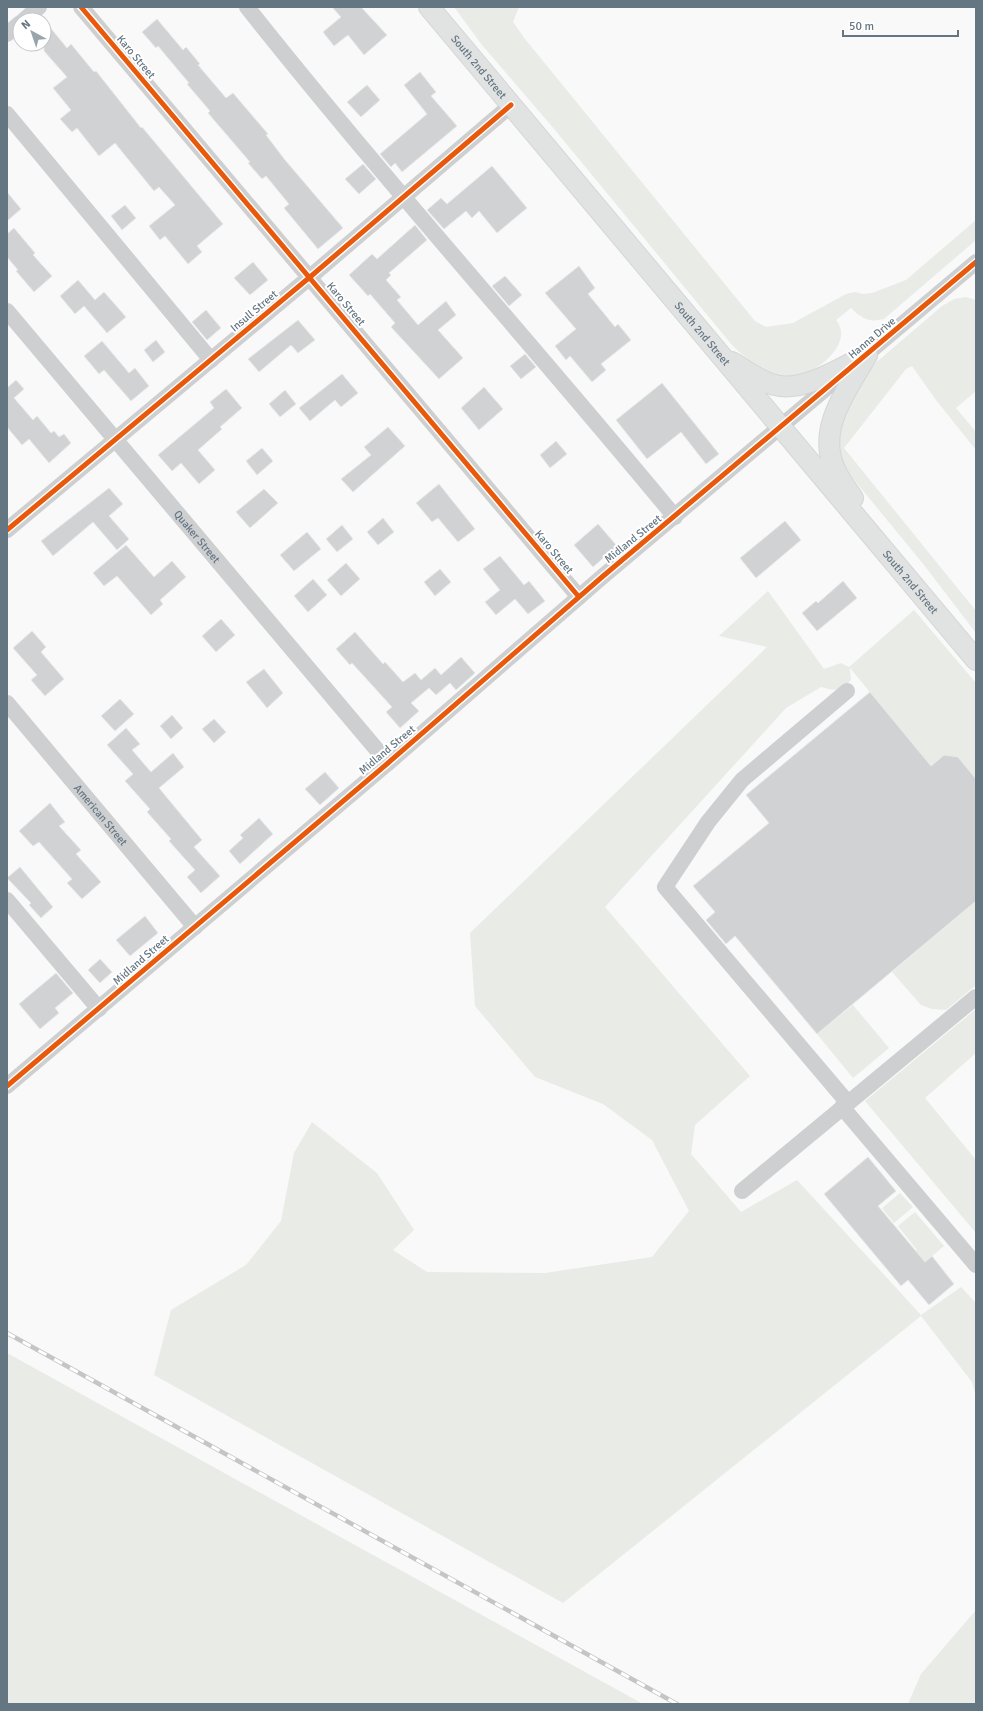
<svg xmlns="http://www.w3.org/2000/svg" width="983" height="1711" font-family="Signika,sans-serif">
<rect width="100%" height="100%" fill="#f9f9f9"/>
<path fill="#e8ebe6" d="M454,7H519L513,22L525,39L755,321L766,327L793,323L846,294L855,292L863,294L872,293L906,280L976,220V240L884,319C869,323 861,318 851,308L836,320C856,344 813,377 790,377C768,377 747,360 732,345L555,130L482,45Z
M966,297L976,300V391L956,408L976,432V450L936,400L912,366L906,369L844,448L976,611V633L924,565L846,470L840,462L837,426L872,366L942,306L954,299Z
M768,591L824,669L841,663L849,667L914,610L976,683V779L958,757L944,755L931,766L850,668L851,680C840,692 836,691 821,687L786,708L605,907L750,1076L695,1125L691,1154L741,1212L797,1180L921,1315L961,1287L976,1303V1396L972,1382L921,1316L563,1603L154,1375L171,1310L246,1265L281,1221L294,1153L312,1122L377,1173L414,1230L393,1250L427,1272L545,1273L652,1257L689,1211L652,1140L603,1104L535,1077L475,1006L470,933L767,647L719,636Z
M976,901V985L946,1010L932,1009L921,1005L892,972Z
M853,1005L889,1048L853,1078L817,1034Z
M976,1009V1053L925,1098L976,1160V1233L865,1101Z
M900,1193L913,1207L894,1223L882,1208Z
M915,1212L944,1246L925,1262L916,1251L917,1250L898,1226Z
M7,1353L643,1704H7Z
M976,1606V1704H908L921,1674L976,1610Z"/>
<path fill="#d0d2d3" stroke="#e8e8e8" d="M332,7H361L387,35L364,55L348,35L334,46L323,32L341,17Z
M157,19L183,50L186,47L200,64L198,65L226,98L233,93L268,134L266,135L285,160L343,228L318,249L284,208L289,204L266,176L262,179L248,163L250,162L208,113L210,111L187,84L189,83L158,46L156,48L142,32Z
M44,20L67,48L71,44L94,72L96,71L141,128L142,127L223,224L197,246L202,252L188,264L165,236L160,240L149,226L175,205L159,187L154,191L115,143L99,156L77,128L72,132L60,119L71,110L53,88L67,77L44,51Z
M420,72L436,92L431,96L457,126L402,172L395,163L391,167L380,154L427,114L404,85Z
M367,85L380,100L361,117L347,102Z
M363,164L376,179L359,194L345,179Z
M492,166L527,208L497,233L479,211L472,218L466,211L444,229L427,210L441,198L447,204Z
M7,192L21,209L7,221Z
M125,205L136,218L122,230L111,216Z
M415,225L427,240L389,273L391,275L386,280L401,297L397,300L418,325L446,301L456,315L438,330L463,358L439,379L391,327L395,323L370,294L368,296L349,275L372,254L377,259Z
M14,228L35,253L33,255L52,276L34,292L16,271L18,270L7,257V234Z
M253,262L268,280L250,295L234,278Z
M579,266L595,288L588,294L615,327L618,324L631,340L601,364L606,370L592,382L570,356L566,360L555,346L576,329L545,293Z
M505,276L522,295L509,306L492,286Z
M78,280L95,300L104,292L126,317L107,333L84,306L75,314L60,296Z
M206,310L221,328L207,340L192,322Z
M298,320L315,340L298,353L291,345L259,372L248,359Z
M156,340L165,352L153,362L144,350Z
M102,341L129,373L135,368L149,386L131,401L104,370L99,374L84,356Z
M525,354L536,367L521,379L510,366Z
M342,374L358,393L341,407L335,400L310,421L299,408Z
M16,380L24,389L14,398L33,420L37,416L51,433L54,431L59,437L64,434L71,443L49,463L29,439L22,445L7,427V388Z
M662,383L719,454L706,464L681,432L647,459L616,420Z
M484,387L503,409L479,430L461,408Z
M226,389L242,408L220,427L222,429L198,450L215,470L199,484L181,463L172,471L158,455L214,408L210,402Z
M285,390L296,404L280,417L269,404Z
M388,427L405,446L353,492L341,479L371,455L364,447Z
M556,441L567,454L550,468L540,455Z
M262,448L273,461L257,475L246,461Z
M439,484L475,529L458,542L438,518L432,522L416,503Z
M109,488L123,504L109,516L129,539L117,550L93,522L53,556L41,541Z
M264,489L278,503L250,528L236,512Z
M383,518L394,532L378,545L367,532Z
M785,521L801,540L756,578L740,558Z
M598,524L617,546L593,567L574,545Z
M342,525L353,539L337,552L326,539Z
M307,532L321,549L294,571L280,555Z
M126,545L154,577L172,561L186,577L160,600L163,604L151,615L117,576L104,586L93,573Z
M500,556L524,585L529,581L545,601L528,614L515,599L496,615L485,602L500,590L483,569Z
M346,563L360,579L341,596L327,580Z
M440,569L451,582L435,596L424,582Z
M313,579L327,595L308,612L294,596Z
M843,581L857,598L817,631L802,613L816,601L818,603Z
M221,619L235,635L216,652L202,636Z
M32,631L46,647L41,652L64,679L45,696L31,680L37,675L13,648Z
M355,632L383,664L385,662L403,682L415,673L421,680L435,668L441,675L461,657L475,673L456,690L450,683L436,695L429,688L411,703L419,711L400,728L386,712L392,707L352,663L350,665L336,649Z
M264,669L283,693L267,708L246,682Z
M870,692L931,766L944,755L958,757L976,779V901L817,1034L735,936L726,944L706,920L715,912L693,886L769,823L746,795Z
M120,699L134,714L115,731L101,716Z
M172,715L183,728L171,739L160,726Z
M214,719L226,732L214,743L202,729Z
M126,728L140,744L132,750L151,772L173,753L184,767L159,788L202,840L194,847L220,876L201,893L187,877L195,870L169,841L171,839L147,812L150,809L125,781L133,774L107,745Z
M325,772L339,788L320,805L305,789Z
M50,803L65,822L59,826L81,850L76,854L101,882L82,899L67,883L72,879L39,842L33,846L19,831Z
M259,818L273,834L240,864L229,851L243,838L240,835Z
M20,867L53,907L41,918L29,905L31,903L7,878Z
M145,916L158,933L130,956L116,940Z
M100,959L112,972L100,983L88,970Z
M56,973L73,993L55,1008L59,1013L40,1029L19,1004Z
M868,1157L896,1191L878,1206L925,1262L932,1256L954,1284L929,1305L908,1280L901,1286L824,1194Z"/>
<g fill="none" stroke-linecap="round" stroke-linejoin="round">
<defs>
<g id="major">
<path id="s3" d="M429,7L976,660"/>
<path d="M732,362C745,370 759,381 775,385C803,393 842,367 867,355"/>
<path d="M853,498C847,489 839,479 835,469C816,429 848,388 867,355"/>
</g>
</defs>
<use href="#major" stroke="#d5d6d7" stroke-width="22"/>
<g stroke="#cecfd0" stroke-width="16">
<path d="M81,7L579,597"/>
<path d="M247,7C385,181 534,346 675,517"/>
<path d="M24,20L39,7"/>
<path d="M7,34L20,23"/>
<path d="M7,114L211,360"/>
<path id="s1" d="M7,311L388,763"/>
<path d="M7,530L310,277L511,105"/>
<path d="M847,691L742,780L708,822L665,887L848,1103"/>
<path id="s2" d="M7,703L195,927"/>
<path d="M7,900L99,1009"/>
<path d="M7,1086L388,763L602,577L976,262"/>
<path d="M842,1107L976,1265"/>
<path d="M742,1191L976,997"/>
</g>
<use href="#major" stroke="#e1e2e2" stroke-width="20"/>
<defs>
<path id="rail" d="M7,1333L677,1704"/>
</defs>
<use href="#rail" stroke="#c3c5c6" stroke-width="4.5"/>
<use href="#rail" stroke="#fff" stroke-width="3" stroke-dasharray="9" stroke-linecap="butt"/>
<defs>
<path id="cycleway" d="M81,7L579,597
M7,530L310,277L511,105
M7,1086L388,763L602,577L976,262"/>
</defs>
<use href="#cycleway" stroke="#fff" stroke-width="8"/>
<use href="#cycleway" stroke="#e8590c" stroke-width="5"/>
</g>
<g text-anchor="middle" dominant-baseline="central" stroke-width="4" stroke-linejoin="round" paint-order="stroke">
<g font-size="11" fill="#657683" stroke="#fff">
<text transform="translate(136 57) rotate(50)">Karo Street</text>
<text stroke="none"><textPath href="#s3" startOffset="78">South 2nd Street</textPath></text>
<text transform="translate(346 304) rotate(50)">Karo Street</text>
<text transform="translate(254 311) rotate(-40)">Insull Street</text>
<text stroke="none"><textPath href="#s3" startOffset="426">South 2nd Street</textPath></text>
<text transform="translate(872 338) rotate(-40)">Hanna Drive</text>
<text stroke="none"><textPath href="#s1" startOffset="295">Quaker Street</textPath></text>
<text transform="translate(633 539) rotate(-39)">Midland Street</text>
<text transform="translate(554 552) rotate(50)">Karo Street</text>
<text stroke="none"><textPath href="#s3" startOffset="750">South 2nd Street</textPath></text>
<text transform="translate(387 750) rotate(-40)">Midland Street</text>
<text stroke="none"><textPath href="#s2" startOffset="146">American Street</textPath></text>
<text transform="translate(141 960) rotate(-41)">Midland Street</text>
</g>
</g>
<rect width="983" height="1711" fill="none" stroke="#657683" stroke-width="16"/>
<g transform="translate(32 32) rotate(320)"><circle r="19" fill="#ffffff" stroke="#c1c8cd"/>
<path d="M0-3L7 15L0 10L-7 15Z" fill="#99a4ac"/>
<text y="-6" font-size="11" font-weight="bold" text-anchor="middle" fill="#657683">N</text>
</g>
<path d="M843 30v6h115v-6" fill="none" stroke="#657683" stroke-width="2"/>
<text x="849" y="30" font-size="12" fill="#657683" stroke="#ffffff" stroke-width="3" paint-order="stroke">50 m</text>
</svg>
